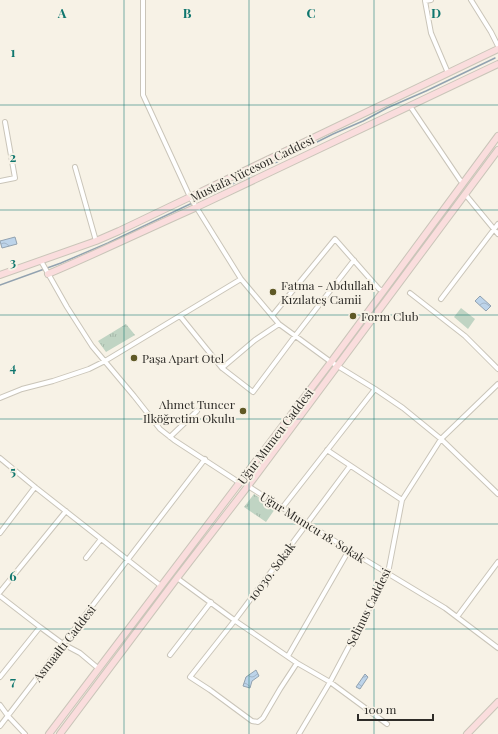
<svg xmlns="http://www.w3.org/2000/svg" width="498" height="734" font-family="'Playfair Display',serif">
<defs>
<pattern id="park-tufts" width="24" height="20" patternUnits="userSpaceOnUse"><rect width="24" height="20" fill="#c0d4c3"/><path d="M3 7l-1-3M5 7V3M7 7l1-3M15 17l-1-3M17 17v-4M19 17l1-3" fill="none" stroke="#a5b6a8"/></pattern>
<pattern id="water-waves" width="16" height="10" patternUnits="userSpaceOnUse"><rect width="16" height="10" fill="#bdd4ea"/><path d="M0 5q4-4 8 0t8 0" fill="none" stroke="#a3b6c9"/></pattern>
</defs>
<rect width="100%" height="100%" fill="#f7f2e6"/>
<path fill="#c0d4c3" d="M461,308L475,319L468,329L454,317Z"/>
<path fill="url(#park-tufts)" d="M126,324L135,335L106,352L98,341Z
M254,494L275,509L266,522L244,507Z"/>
<path fill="url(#water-waves)" stroke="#92a2b0" d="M15,237L17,244L2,248L0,241Z
M480,296L491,306L486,311L475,301Z
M256,670L259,676L252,681L250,688L243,686L246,677Z
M365,674L368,677L360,689L356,687Z"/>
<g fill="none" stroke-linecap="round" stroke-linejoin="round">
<path stroke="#92a2b0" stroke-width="1.5" d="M0,285L61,263L108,243L245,178L333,134L363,121L387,108L426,91L495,58"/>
<defs>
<path id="street" d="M143,0V95L190,197L241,279L279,324L331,362L375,389L403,408L441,439L498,494
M431,0L425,1L431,33L448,73
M471,0L491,32L498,46
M410,106L460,180L463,183
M75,167L96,241
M0,181L15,178L5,122
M465,194L498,234
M41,261L67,307L92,346L134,396L160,429L174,440L240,483
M410,293L465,336L498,369
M441,299L498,224
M180,316L222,368L253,392L295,336L354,260
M272,316L335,239L379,289L384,291
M222,368L255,340L279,324
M0,398L22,389L53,381L89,369L105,361L241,279
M170,437L197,411
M327,450L402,500
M0,458L35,487L161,586
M248,486L349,550L445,608L498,648
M282,508L375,389
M0,533L35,487
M86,558L101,539
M177,578L237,622L297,663L330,682L387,724
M0,592L66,511
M0,596L40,627
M457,617L498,562
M170,655L211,602
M288,656L349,550
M297,663L280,689L263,718L258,722L252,721L210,690L190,677L235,620L350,466
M0,677L40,627L63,644L80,653L99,669
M0,705L8,716L25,734
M0,726L205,459
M299,734L330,682L388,573L402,500L441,439L498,384"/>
<path id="secondary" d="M48,274C98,253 147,229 197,207L498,64
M0,275L96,241L119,231L190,197L498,49
M49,734L331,362L498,136
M60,734L177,578L248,486L498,150
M467,734L498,702"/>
</defs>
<use href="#street" stroke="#cac5b9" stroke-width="6"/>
<use href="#secondary" stroke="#cac5b9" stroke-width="8"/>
<use href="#street" stroke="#fff" stroke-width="4"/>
<use href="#secondary" stroke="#fadddd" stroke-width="6"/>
</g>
<path fill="none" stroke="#0f766e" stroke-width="1" stroke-opacity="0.55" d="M124,0V734M249,0V734M374,0V734M0,105H498M0,210H498M0,315H498M0,419H498M0,524H498M0,629H498"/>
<g fill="#5f5926" stroke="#f7f2e6" stroke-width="1.5">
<circle cx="273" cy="292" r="4"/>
<circle cx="353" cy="316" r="4"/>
<circle cx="134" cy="358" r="4"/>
<circle cx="243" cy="411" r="4"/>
</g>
<g text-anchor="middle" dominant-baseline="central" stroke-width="4" stroke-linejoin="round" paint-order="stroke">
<g font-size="12" fill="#2e2c28" stroke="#f7f2e6">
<text transform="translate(252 168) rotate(-26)">Mustafa Yüceson Caddesi</text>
<text transform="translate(275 436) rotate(-53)">Uğur Mumcu Caddesi</text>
<text transform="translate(313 527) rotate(32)">Uğur Mumcu 18. Sokak</text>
<text transform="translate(271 571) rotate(-53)">10030. Sokak</text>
<text transform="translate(368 607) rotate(-64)">Selinus Caddesi</text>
<text transform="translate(64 643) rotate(-52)">Asmaaltı Caddesi</text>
</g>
<g font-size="12" fill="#2e2c28" stroke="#f7f2e6" text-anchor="start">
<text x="281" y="285">Fatma - Abdullah<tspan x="281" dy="14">Kızılateş Camii</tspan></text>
<text x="361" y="316">Form Club</text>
<text x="142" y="358">Paşa Apart Otel</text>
<text x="235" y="404" text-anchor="end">Ahmet Tuncer<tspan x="235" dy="14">Ilköğretim Okulu</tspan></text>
</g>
</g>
<g font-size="13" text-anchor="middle" font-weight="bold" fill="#0f766e" stroke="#f7f2e6" stroke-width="4" stroke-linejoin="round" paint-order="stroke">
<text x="62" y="18">A</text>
<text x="187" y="18">B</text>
<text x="311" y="18">C</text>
<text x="436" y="18">D</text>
<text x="13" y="57">1</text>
<text x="13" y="162">2</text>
<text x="13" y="267">3</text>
<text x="13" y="372">4</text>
<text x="13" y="476">5</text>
<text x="13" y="581">6</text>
<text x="13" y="686">7</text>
</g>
<path d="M358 714v6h75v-6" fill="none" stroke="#2e2c28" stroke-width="2"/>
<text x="364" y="714" font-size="12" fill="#2e2c28" stroke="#f7f2e6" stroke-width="3" paint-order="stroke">100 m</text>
</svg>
